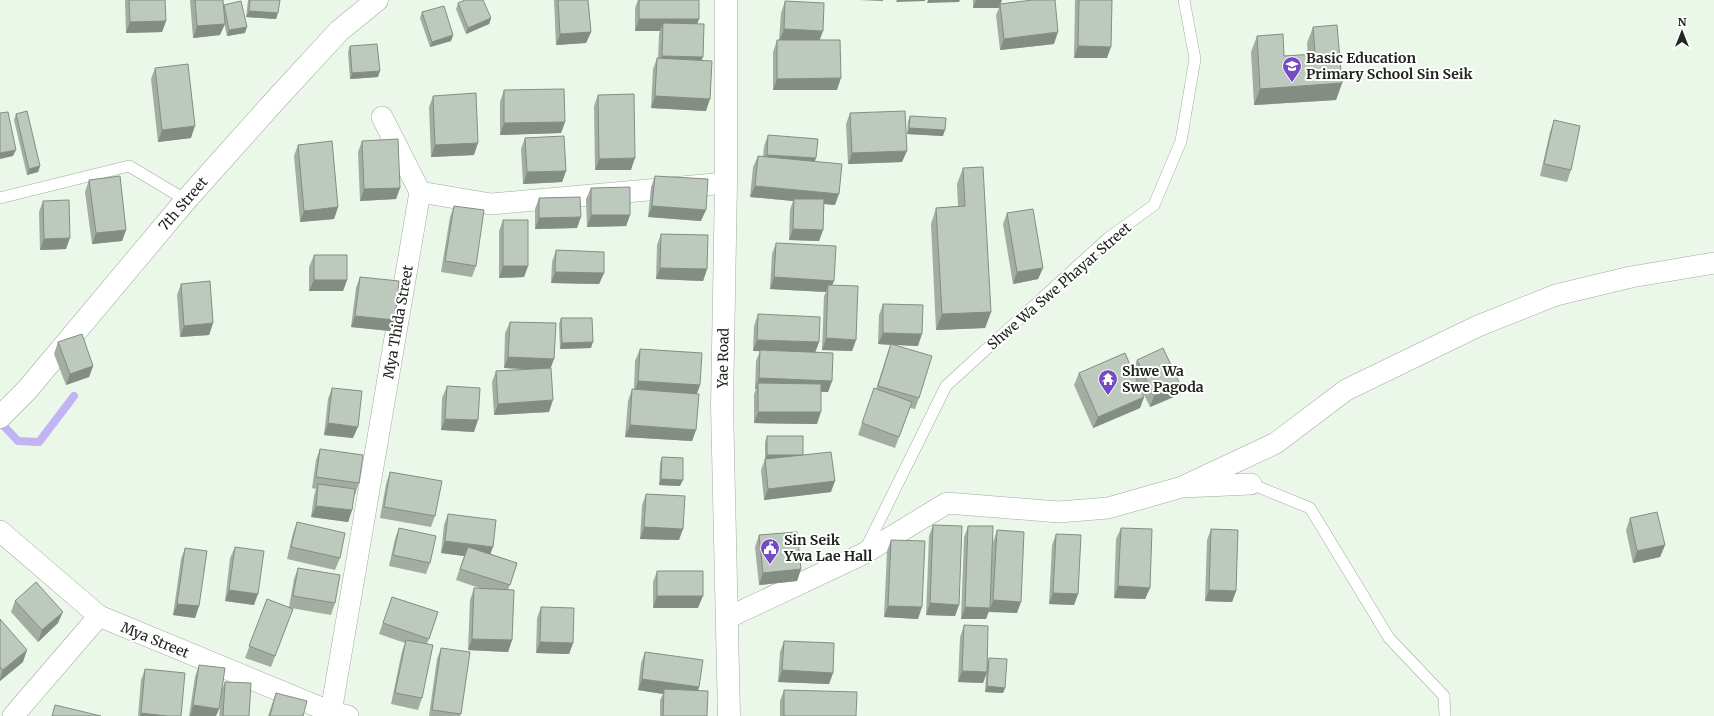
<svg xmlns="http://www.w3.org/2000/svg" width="1714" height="716" font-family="Merriweather,serif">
<rect width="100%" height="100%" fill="#eaf7e9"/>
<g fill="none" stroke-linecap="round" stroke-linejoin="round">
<path stroke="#c1b3f4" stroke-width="8" d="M0,422L18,441L39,442L74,396"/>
<defs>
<path id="lane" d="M0,198L129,166L186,200
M1251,484L1310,508L1389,638L1444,696L1445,716
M865,550L946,386L1107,239L1154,205L1181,141L1195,59L1184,0"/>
<path id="street" d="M420,192L491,204L726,183
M1182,487L1276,443L1346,390L1478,326L1556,295L1631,277L1714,263
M0,531L99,616L331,712L348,716
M727,618L863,554L947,503L1059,512L1108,508L1182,487L1251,484
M331,712L420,192L382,117
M13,716L99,616"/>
<path id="secondary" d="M726,0V183L722,406L729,716
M0,417L27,390L186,200L270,106L339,31L377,0"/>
</defs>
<use href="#lane" stroke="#a0ac9f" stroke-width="12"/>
<use href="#street" stroke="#a0ac9f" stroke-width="22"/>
<use href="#secondary" stroke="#a0ac9f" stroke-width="23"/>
<use href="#lane" stroke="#fff" stroke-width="11"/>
<use href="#street" stroke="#fff" stroke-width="21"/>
<use href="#secondary" stroke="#fff" stroke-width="22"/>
</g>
<path fill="#a3ada2" d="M125,0H165L166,21L162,32L126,33Z
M190,0H223V7L224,5L245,33L227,36L224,22L220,35L193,38Z
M248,0H280L276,19L246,17Z
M554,0H588L591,32L586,43L556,45Z
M638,0H699V19L697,24L702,60L706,111L651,108L653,69L657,58H658L659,34L660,31H635V8Z
M973,0H1002L1000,4L1054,44L1000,50L996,15L999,8H973Z
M1075,0H1112L1107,58H1074Z
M785,1L820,40L837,90H773V52L777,40H779L781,13Z
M458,3L491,18L489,24L466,34L456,9Z
M422,12L453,35L451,41L430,47L420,18Z
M1313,27L1342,83L1336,100L1254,105L1251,52L1257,36L1284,56L1308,55L1307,43Z
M350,46L378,77L350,79L348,52Z
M155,68L191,138L158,142L151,79Z
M504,90L565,122L561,133L500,135V102Z
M598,95L631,170H595L594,106Z
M433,96L474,155L431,157L429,107Z
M850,113L902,162L848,164L846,124Z
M16,114L40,166L38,172L27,175L14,120Z
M910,116L943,136L907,134L908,121Z
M1554,120L1571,170L1567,182L1540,176L1550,132Z
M768,135L815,161L835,205L824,204L823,230L819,241L789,240L790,210L793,201L750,197L753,167L758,156L763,157L764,146Z
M525,138L566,171L562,182L523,184L521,149Z
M362,141L400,188L396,199L360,201L358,152Z
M298,145L338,207L334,219L300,222L294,156Z
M963,168L991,312L985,328L936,330L931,224L936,208L958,206L957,184Z
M655,176L701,221L648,217L651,187Z
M89,180L126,230L122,241L92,244L85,192Z
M591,188L630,215L626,226L587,227L586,199Z
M539,198L577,228L535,229V209Z
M43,201L66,249L40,250L39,212Z
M454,206L476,266L472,277L441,272L450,217Z
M1007,213L1043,268L1038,279L1013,284L1003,224Z
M503,220L528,266L524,277L499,278V231Z
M661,234L707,269L703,281L656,279L657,245Z
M776,243L834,281L832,285L856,340L852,351L822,350L824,296L826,292L770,289L772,254Z
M556,250L604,273L599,284L551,283L552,262Z
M314,255L347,280L343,291H309V267Z
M360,277L395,320L390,331L351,327L356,288Z
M181,284L213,323L209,335L180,337L177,295Z
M883,304L918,346L894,345L919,398L915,409L910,408L895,448L858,435L874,388L876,389L890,345L878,344L879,315Z
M758,314L819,342L815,352L832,381L828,392H821L817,424L754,423V394L756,389H755L756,361L760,351H753L754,326Z
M561,318L591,348L560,349L559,324Z
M510,322L551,369L549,412L494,415L492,382L496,371L527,369L504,368L505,333Z
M58,342L93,366L89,377L66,385L54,354Z
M640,349L700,385L697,393L696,430L692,441L625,437L628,401L632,389H634L635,361Z
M1137,360L1176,396L1150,407L1134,374L1144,397L1140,408L1093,428L1074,385L1079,373L1133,372Z
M447,386L474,432L441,430L442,398Z
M332,388L353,438L324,435L328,399Z
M767,436L803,455L831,492L764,500L761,470L765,459V442Z
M320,449L359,483L355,495H354L352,510L348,522L311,517L314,496L316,489L312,488L316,460Z
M662,457L680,486L659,485L660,463Z
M390,472L435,516L431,527L380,518L386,484Z
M646,494L679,540L640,539L642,505Z
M448,514L491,554L517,563L508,590L512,640L508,652L468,650L470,600L474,588L482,589L456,580L464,556L441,553L444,525Z
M1630,518L1665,545L1660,557L1633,563L1626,530Z
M297,522L340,558L335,570L287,559L293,533Z
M933,525L959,605L955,616L926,615L929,536Z
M968,526L991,565L993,542L997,530L1017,613L989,611L986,619H961L964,537Z
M399,528L430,563L426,574L389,566L395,539Z
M1121,528L1150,588L1145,599L1114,598L1116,539Z
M1211,529L1236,591L1232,602L1205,601L1207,540Z
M1056,534L1078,594L1074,605L1049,604L1052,545Z
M759,535L801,569L797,581L759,585L755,547Z
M891,540L918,619L884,617L887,551Z
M235,547L254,605L225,601L230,558Z
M185,548L199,606L195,618L173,615L181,559Z
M298,568L335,603L331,615L291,608L293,609L271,667L245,658L267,599L289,607L294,579Z
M657,571L698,608H653V582Z
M392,597L438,612L427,644L422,698L418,710L391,704L402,651L405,643L379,634Z
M15,601L58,623L38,642L11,612Z
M541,607L573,643L569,654L536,653L537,618Z
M0,620L23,662L0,681Z
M964,625L987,663L989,658L1005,688L1003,693L985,692L986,674L983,683L958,682L960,637Z
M784,641L833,673L829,684L778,682L780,652Z
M441,648L461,714L460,716H429L437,659Z
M645,652L699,687L698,691L707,716H660V700L663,694L638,690L641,663Z
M199,665L221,691L225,682L249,716H219L221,698L219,709L216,716H189L195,677Z
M145,669L181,716H138L141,680Z
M784,690L856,716H780V701Z
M276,693L303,716H268L272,704Z"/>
<path fill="#848d84" d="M859,0H883V1Z
M897,0H925V1L896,2Z
M928,0H960L959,2L927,3Z
M976,0H1002L999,8H973Z
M249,11L278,13L276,19L246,17Z
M491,18L489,24L466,34L468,28Z
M639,19H699L695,30L663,23L660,31H635Z
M166,21L162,32L126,33L130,22Z
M225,24L220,35L193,38L197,26Z
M247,27L245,33L227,36L229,30Z
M784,29L823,31L819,42L779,41Z
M591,32L586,43L556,45L560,34Z
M1058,32L1054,44L1000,50L1004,39Z
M453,35L451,41L430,47L432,42Z
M1078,46L1111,47L1107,58H1074Z
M662,56L703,57L698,69L658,68Z
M380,71L378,77L350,79L352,73Z
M841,78L837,90H773L777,79Z
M1342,83L1336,100L1254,105L1260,89Z
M655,96L710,99L706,111L651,108Z
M565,122L561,133L500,135L504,123Z
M195,126L191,138L158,142L162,130Z
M909,128L945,130L943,136L907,134Z
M478,143L474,155L431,157L435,145Z
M16,150L13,156L0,159V153Z
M907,151L902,162L848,164L852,153Z
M767,155L816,158L812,170L763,166Z
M635,158L631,170H595L599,159Z
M40,166L38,172L27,175L29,169Z
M566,171L562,182L523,184L527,172Z
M755,186L839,194L835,205L794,201V199L793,201L750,197Z
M400,188L396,199L360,201L364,189Z
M652,206L706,210L701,221L648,217Z
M338,207L334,219L300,222L304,211Z
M591,215H630L626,226L587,227Z
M581,217L577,228L535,229L539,218Z
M793,229L823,230L819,241L789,240Z
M126,230L122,241L92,244L96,233Z
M70,238L66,249L40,250L44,239Z
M503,266H528L524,277L499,278Z
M660,268L707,269L703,281L656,279Z
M1043,268L1038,279L1013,284L1017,272Z
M555,272L604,273L599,284L551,283Z
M774,277L834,281L829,292L828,285L826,292L770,289Z
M314,280H347L343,291H309Z
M991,312L985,328L936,330L942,314Z
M355,316L395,320L390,331L351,327Z
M213,323L209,335L180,337L184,326Z
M883,333L922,334L918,346L878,344Z
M826,338L856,340L852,351L822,350Z
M757,340L819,342L815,353L753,351Z
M593,342L591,348L560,349L562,343Z
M508,357L554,359L550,370L504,368Z
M93,366L89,377L66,385L70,374Z
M759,378L832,381L828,392L758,389V383L756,389H755Z
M638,381L700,385L696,396L634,393Z
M1180,384L1176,396L1150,407L1154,396Z
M1144,397L1140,408L1093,428L1098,417Z
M553,400L549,412L494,415L498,404Z
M758,412H821L817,424L754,423Z
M445,419L478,420L474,432L441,430Z
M328,423L358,427L353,438L324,435Z
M630,425L696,430L692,441L625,437Z
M767,455H803L765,461Z
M661,479L683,480L680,486L659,485Z
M835,481L831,492L764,500L768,489Z
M316,506L352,510L348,522L311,517Z
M644,527L683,529L679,540L640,539Z
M445,541L493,547L489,558L468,547L464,556L441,553Z
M1665,545L1660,557L1633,563L1637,551Z
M801,569L797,581L759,585L763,573Z
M1118,586L1150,588L1145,599L1114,598Z
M229,590L258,594L254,605L225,601Z
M1209,590L1236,591L1232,602L1205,601Z
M1053,593L1078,594L1074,605L1049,604Z
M657,596H703L698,608H653Z
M993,600L1021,602L1017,613L989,612Z
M930,603L959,605L955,616L926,615Z
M177,604L199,606L195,618L173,615Z
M888,606L922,607L918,619L884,617Z
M965,607L990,608L986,619H961Z
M63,612L58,623L38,642L42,630Z
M472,639L512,640L508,652L468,650Z
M540,642L573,643L569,654L536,653Z
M27,650L23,662L0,681V679L3,670Z
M782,670L833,673L829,684L778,682Z
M962,671L987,672L983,683L958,682Z
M642,679L699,687L695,698L664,689L663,694L638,690Z
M987,686L1005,688L1003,693L985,692Z
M193,705L219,709L216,716H190Z
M141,713L167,716H140Z"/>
<path fill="#bdc9bc" stroke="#848d84" d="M129,0H165L166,21L130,22Z
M195,0H223L225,24L197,26Z
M250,0H280L278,13L249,11Z
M465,0H483L491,18L468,28L458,3Z
M558,0H588L591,32L560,34Z
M639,0H699V19H639Z
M1033,0H1055L1058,32L1004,39L1000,4Z
M1079,0H1112L1111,47L1078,46Z
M241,1L247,27L229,30L224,5Z
M785,1L824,3L823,31L784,29Z
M444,6L453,35L432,42L422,12Z
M663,23L704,24L703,57L662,56Z
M1337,25L1342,83L1260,89L1257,36L1283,34L1284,56L1315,54L1313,27Z
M777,40H840L841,78L777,79Z
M377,44L380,71L352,73L350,46Z
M657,58L712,61L710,99L655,96Z
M188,64L195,126L162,130L155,68Z
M564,89L565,122L504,123V90Z
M476,93L478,143L435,145L433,96Z
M634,94L635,158L599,159L598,95Z
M27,111L40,166L29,169L16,114Z
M905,111L907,151L852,153L850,113Z
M8,112L16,150L0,153V113Z
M910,116L946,118L945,130L909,128Z
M1554,120L1580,126L1571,170L1544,164Z
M768,135L818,139L816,158L767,155Z
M564,136L566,171L527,172L525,138Z
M398,139L400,188L364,189L362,141Z
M332,141L338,207L304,211L298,145Z
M758,156L842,164L839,194L755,186Z
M983,167L991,312L942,314L936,208L965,206L963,168Z
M120,176L126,230L96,233L89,180Z
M655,176L708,179L706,210L652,206Z
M630,187V215H591V188Z
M580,197L581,217L539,218V198Z
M794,199H824L823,230L793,229Z
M69,200L70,238L44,239L43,201Z
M454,206L484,210L476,266L445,261Z
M1033,209L1043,268L1017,272L1007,213Z
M503,220H528V266H503Z
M661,234L708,235L707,269L660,268Z
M776,243L836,246L834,281L774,277Z
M556,250L604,252V273L555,272Z
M314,255H347V280H314Z
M360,277L399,281L395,320L355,316Z
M210,281L213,323L184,326L181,284Z
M828,285L858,286L856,340L826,338Z
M883,304L923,305L922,334L883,333Z
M758,314L820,317L819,342L757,340Z
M561,318H592L593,342L562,343Z
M510,322L556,323L554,359L508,357Z
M82,334L93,366L70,374L58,342Z
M891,344L932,356L919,398L878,386Z
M1163,348L1180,384L1154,396L1137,360Z
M640,349L702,353L700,385L638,381Z
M760,350L833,353L832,381L759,378Z
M1125,353L1144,397L1098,417L1079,373Z
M551,368L553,400L498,404L496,371Z
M758,383L821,384V412H758Z
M447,386L480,388L478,420L445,419Z
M332,388L362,391L358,427L328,423Z
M874,388L912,402L899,437L862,423Z
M632,389L699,394L696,430L630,425Z
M767,436H803V455H767Z
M320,449L363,455L359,483L316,477Z
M831,452L835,481L768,489L765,459Z
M662,457L683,458V480L661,479Z
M390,472L442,481L435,516L384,507Z
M318,484L355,489L352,510L316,506Z
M646,494L685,496L683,529L644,527Z
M1657,512L1665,545L1637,551L1630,518Z
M448,514L496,520L493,547L445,541Z
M297,522L345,533L340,558L291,547Z
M933,525L962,526L959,605L930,603Z
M968,526H993L990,608L965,607Z
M399,528L436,536L430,563L393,555Z
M1121,528L1152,529L1150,588L1118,586Z
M1211,529L1238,530L1236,591L1209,590Z
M997,530L1024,532L1021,602L993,600Z
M797,532L801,569L763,573L759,535Z
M1056,534L1081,535L1078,594L1053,593Z
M891,540L925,541L922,607L888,606Z
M235,547L264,551L258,594L229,590Z
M468,547L517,563L510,585L460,569Z
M185,548L207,551L199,606L177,604Z
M298,568L340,575L335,603L293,596Z
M657,571H703V596H657Z
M36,582L63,612L42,630L15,601Z
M474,588L514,590L512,640L472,639Z
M392,597L438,612L429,639L383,623Z
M267,599L293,609L275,656L249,646Z
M541,607L574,608L573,643L540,642Z
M0,619L27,650L3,670L0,667Z
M964,625L988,626L987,672L962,671Z
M406,640L433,645L422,698L395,693Z
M784,641L834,643L833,673L782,670Z
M441,648L470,652L461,714L432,710Z
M645,652L703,660L699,687L642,679Z
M989,658L1007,659L1005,688L987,686Z
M199,665L225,668L219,709L193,705Z
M145,669L185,673L181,716H167L141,713Z
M225,682L251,683L249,716H223Z
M664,689L708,691L707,716H663Z
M784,690L857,692L856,716H784Z
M276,693L307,701L303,716H270Z
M55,705L101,716H52Z"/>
<defs>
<symbol id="school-pin" viewBox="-11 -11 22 30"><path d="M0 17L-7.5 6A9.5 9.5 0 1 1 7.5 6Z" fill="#734bc3" stroke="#fff"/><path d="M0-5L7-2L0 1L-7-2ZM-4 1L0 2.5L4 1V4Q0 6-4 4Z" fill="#fff"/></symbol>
<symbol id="temple-pin" viewBox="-11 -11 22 30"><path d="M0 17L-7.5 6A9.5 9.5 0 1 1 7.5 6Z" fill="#734bc3" stroke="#fff"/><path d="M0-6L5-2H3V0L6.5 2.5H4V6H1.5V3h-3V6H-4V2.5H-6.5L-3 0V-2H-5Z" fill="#fff"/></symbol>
<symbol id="civic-pin" viewBox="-11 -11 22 30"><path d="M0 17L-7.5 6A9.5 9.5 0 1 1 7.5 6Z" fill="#734bc3" stroke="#fff"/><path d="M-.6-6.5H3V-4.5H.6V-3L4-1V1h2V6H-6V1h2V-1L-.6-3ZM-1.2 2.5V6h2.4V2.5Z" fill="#fff"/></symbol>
</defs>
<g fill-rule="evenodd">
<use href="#school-pin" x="1281" y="55" width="22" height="30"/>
<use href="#temple-pin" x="1097" y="368" width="22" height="30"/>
<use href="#civic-pin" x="759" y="537" width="22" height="30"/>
</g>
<g text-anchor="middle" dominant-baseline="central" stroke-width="4" stroke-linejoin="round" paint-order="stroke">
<g font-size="14" font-weight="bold" fill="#232722" stroke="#fff" text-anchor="start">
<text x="1306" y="58">Basic Education<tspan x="1306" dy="16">Primary School Sin Seik</tspan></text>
<text x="1122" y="371">Shwe Wa<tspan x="1122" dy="16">Swe Pagoda</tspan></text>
<text x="784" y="540">Sin Seik<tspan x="784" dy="16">Ywa Lae Hall</tspan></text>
</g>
<g font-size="14" fill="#232722" stroke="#fff">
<text transform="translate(183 204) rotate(-49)">7th Street</text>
<text transform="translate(1059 286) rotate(-41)">Shwe Wa Swe Phayar Street</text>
<text transform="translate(398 322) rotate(-80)">Mya Thida Street</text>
<text transform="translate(723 358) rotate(-89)">Yae Road</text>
<text transform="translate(155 640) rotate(22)">Mya Street</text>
</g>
</g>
<g transform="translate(1682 32)" stroke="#ffffff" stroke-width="3" paint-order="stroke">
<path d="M0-3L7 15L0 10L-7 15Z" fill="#232722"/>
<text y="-6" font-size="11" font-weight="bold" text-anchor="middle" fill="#232722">N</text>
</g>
</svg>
